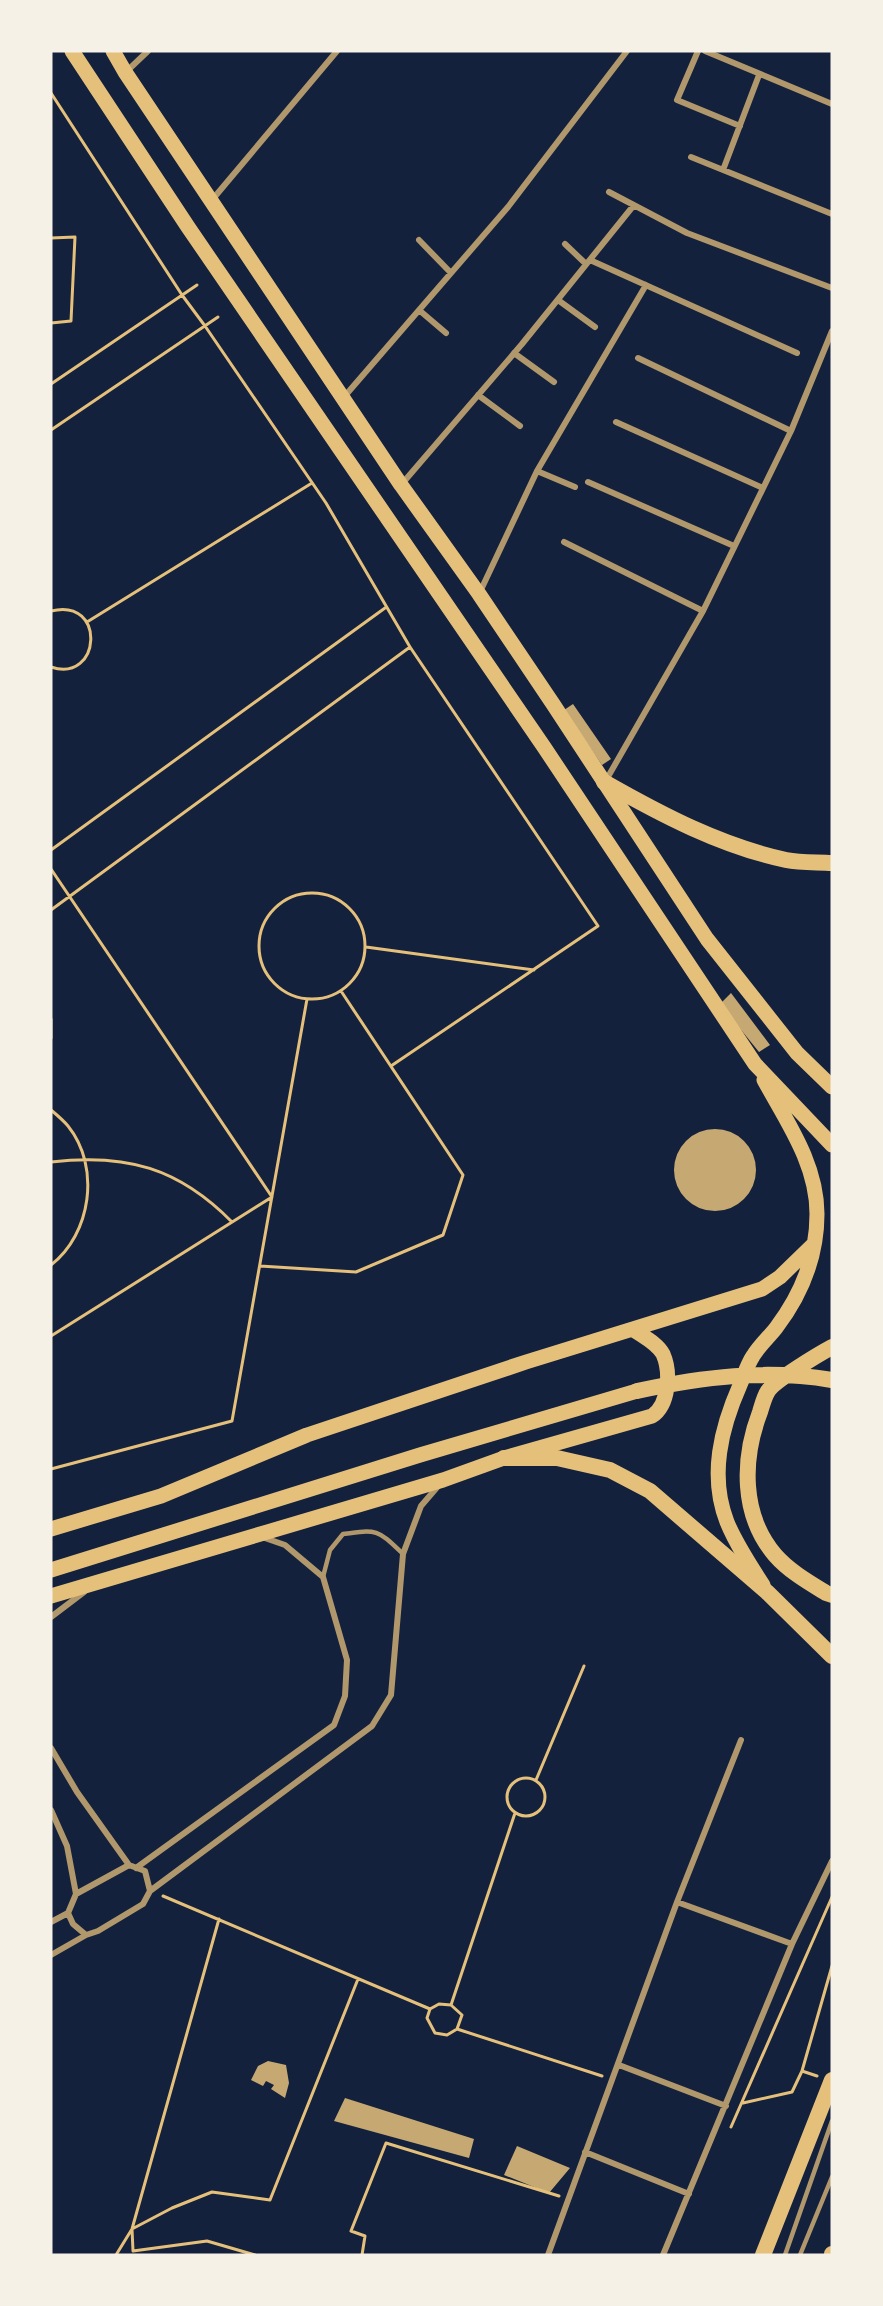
<svg xmlns="http://www.w3.org/2000/svg" width="883" height="2306" font-family="'Varela Round',sans-serif">
<rect width="100%" height="100%" fill="#14213d"/>
<path fill="#c6a872" d="M573,704l38,55 -9,6 -38,-55z
M731,993l39,52 -11,7 -39,-48z
M674 1170a41 41 0 1 1 82 0a41 41 0 1 1-82 0Z
M268,2061l18,4 3,18 -4,15 -14,-9 3,-4 -8,-4 -3,5 -12,-6 7,-14z
M345,2098l129,41 -5,19 -135,-37z
M517,2146l53,22 -21,25 -45,-18z"/>
<g fill="none" stroke-linecap="round" stroke-linejoin="round">
<path stroke="#e5c07b" stroke-width="3" d="M51,93l131,202 23,31 121,177 84,144 188,279 -207,140
M51,238l24,-1 -4,84 -20,2
M51,384l146,-99
M51,430l167,-113
M51,611c56,-14 50,73 0,56
M87,622l225,-139
M51,850l334,-242
M51,869l221,328 -221,139
M259 946a53 53 0 1 1 106 0a53 53 0 1 1-106 0Z
M51,910l359,-263
M366,947l168,23
M51,1019v19
M51,1110c6,5 12,10 17,16 33,41 23,108 -17,139
M51,1162c75,-9 128,6 181,60
M260,1266l96,6 87,-37 20,-60 -122,-184
M51,1469l181,-48 75,-422
M507 1797a19 19 0 1 1 38 0a19 19 0 1 1-38 0Z
M536,1780l48,-114
M163,1896l267,113
M439,2004l12,1 11,10 -5,14 -10,6 -12,-2 -8,-15 3,-9z
M451,2005l64,-192
M457,2029l145,47
M802,2071l30,-105
M743,2103l49,-11 10,-21 15,5
M731,2127l101,-230
M116,2255l16,-26 87,-310
M255,2255l-48,-14 -74,10 -1,-22 40,-21 40,-16 58,8 88,-221
M362,2255l3,-19 -14,-5 35,-88 173,53"/>
<path stroke="#b1986c" stroke-width="4.5" d="M323,1577l7,-27 13,-16c35,-5 35,-4 60,20
M785,2255l47,-134
M800,2255l32,-78"/>
<path stroke="#b1986c" stroke-width="6" d="M698,51l-21,49 63,26
M705,51l127,53
M127,71l21,-20
M691,157l141,57
M723,170l36,-95
M609,192l78,41 145,55
M212,200l125,-149
M419,240l32,33
M565,244l21,20
M590,260l207,93
M558,300l37,27
M419,310l27,23
M514,353l40,29
M638,358l153,73
M478,395l42,31
M344,397l164,-190 119,-156
M616,422l147,66
M537,471l38,16
M588,482l146,64
M401,485l121,-141 112,-139
M564,542l139,69
M479,594l58,-123 109,-186
M605,782l98,-171 88,-180 41,-100
M51,1617l33,-25
M51,1748l26,44 52,73
M51,1810l16,36 9,48
M129,1865l16,6 5,20 -7,13 -45,27 -12,4 -13,-11 -5,-11 8,-19z
M136,1868l198,-143 11,-29 2,-36 -24,-83 -38,-32 -23,-8
M150,1891l222,-165 19,-31 12,-141 18,-48 18,-21
M677,1902l115,42
M51,1922l17,-9
M51,1955l35,-20
M619,2065l107,41
M585,2152l104,42
M548,2255l129,-353 64,-162
M663,2255l129,-311 40,-83"/>
<path stroke="#e5c07b" stroke-width="15" d="M72,51l116,176 356,520 211,317 77,81
M113,51l12,21 276,413 78,109 74,110 154,235 90,114 35,34
M51,1529l110,-33 146,-61 219,-73 236,-73 18,-12 34,-33
M51,1570l369,-115 217,-64
M763,1585c-13,-20 -27,-41 -36,-63 -18,-46 -6,-94 13,-137 4,-9 7,-20 13,-29 6,-10 16,-19 23,-28 25,-33 41,-72 41,-114 0,-50 -30,-92 -53,-134
M51,1596l392,-116 61,-22 148,-42c17,-11 19,-44 11,-62 -6,-11 -19,-17 -29,-24"/>
<path stroke="#e5c07b" stroke-width="16" d="M604,782c58,33 117,64 182,78 15,3 31,2 46,3
M832,1347c-13,7 -58,34 -64,44 -4,6 -6,15 -8,21 -18,47 -19,103 15,143 14,16 33,27 51,38l6,2
M637,1391c65,-14 129,-22 195,-11
M504,1458h53l53,12 40,21 117,101 65,64
M763,2255l69,-175
M832,2255v-1"/>
</g>
<rect width="883" height="2306" fill="none" stroke="#f6f1e7" stroke-width="105"/>
</svg>
